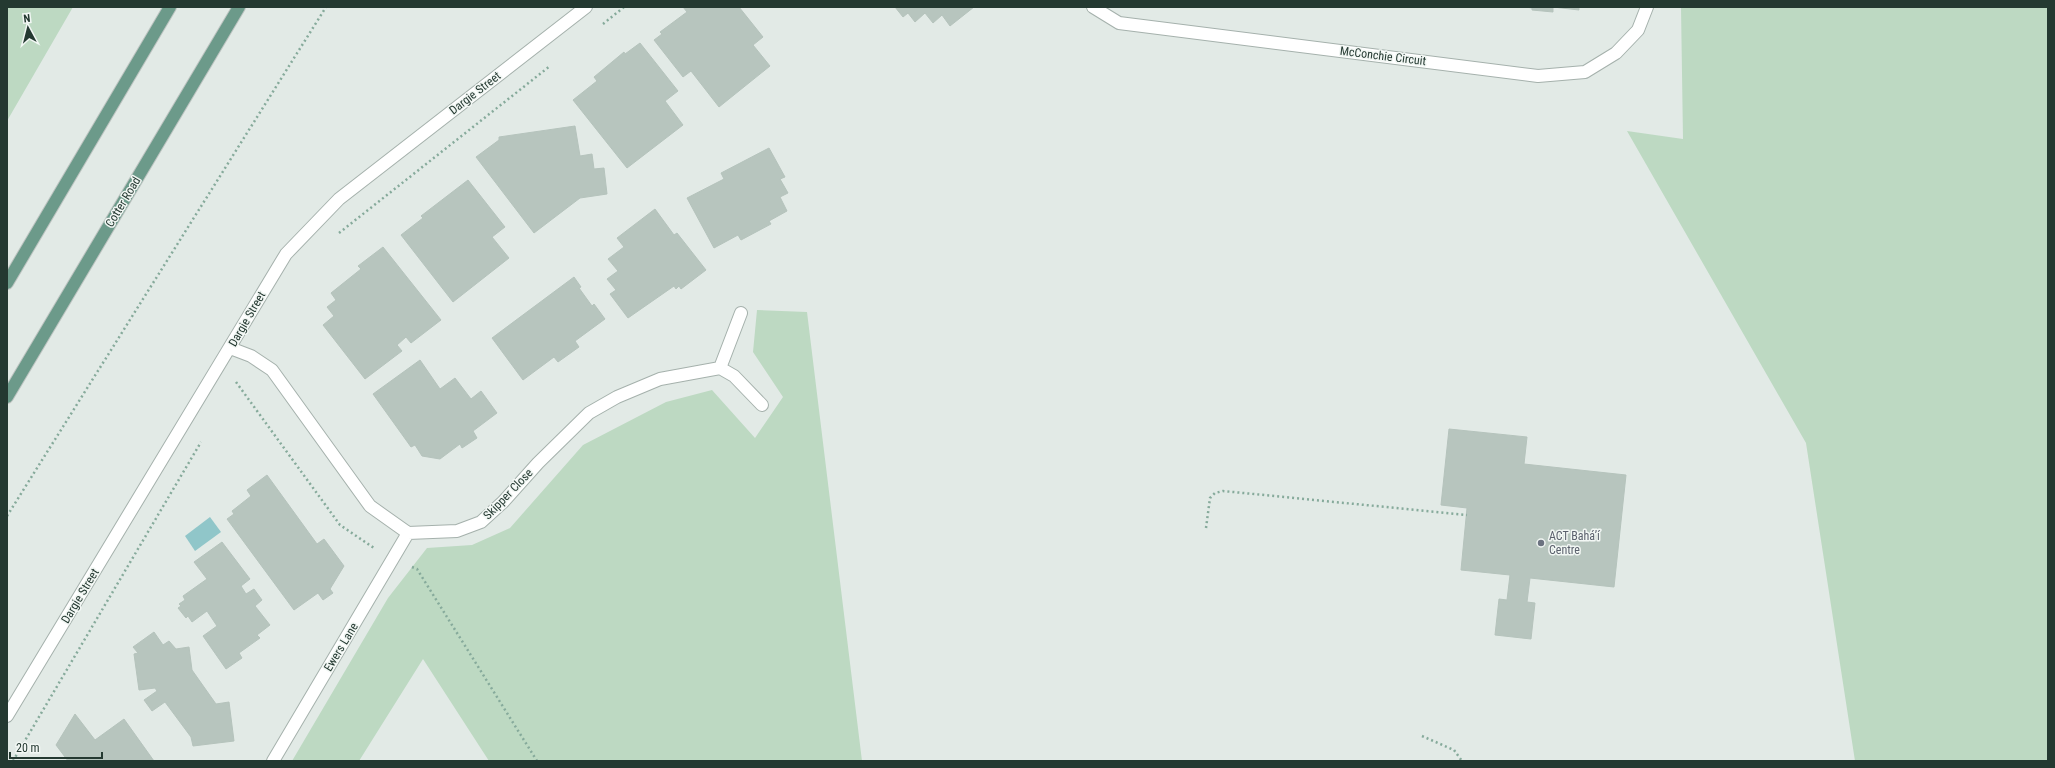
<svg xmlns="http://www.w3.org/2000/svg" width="2055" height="768" font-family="'Roboto Condensed',sans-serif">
<rect width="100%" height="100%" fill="#e2eae6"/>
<path fill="#bdd9c2" d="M7,7h66l-66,114z
M1681,7h367v754h-193l-49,-318 -179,-312 56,8z
M757,310l50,2 55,449h-373l-66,-102 -64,102h-67l96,-163 39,-50 45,-3 38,-17 73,-83 83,-43 46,-12 43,48 28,-41 -30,-45z"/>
<path fill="#90c6c9" d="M210,517l11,15 -26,19 -10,-15z"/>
<path fill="#b7c5be" stroke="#b5c3bc" d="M683,7h56l24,30 -10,8 17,21 -51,41 -28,-36 -8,6 -29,-37 8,-6 -2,-2 27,-20z
M895,7h79l-24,19 -8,-11 -9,8 -8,-10 -10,9 -7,-9 -5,4z
M1526,7h53v3l-26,-3v5l-21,-2v-2z
M640,43l38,48 -13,10 18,24 -56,43 -54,-68 24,-19 -3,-4 30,-25 1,2z
M575,126l5,30 12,-2 2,15 10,-1 3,26 -27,4 -46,35 -58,-76 23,-17v-3z
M769,148l16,29 -5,2 8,14 -8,4 7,14 -18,10 2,3 -30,16 -3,-5 -24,13 -27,-50 37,-19 -3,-6z
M468,180l37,47 -13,10 17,21 -56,44 -52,-67 22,-17 -2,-2z
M655,209l19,26 3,-2 29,37 -25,19 -2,-3 -3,3 -2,-3 -46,32 -18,-24 6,-4 -9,-11 11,-8 -10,-12 16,-12 -7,-9z
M383,247l58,73 -30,23 -5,-6 -9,8 5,6 -37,28 -42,-54 11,-9 -7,-9 9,-7 -5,-7 30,-24 -3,-3z
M574,277l7,10 -2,1 13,18 2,-2 11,15 -30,22 4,6 -21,15 -4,-5 -31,23 -31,-42z
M420,360l20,29 15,-11 16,21 10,-8 16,22 -24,18 4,7 -15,10 -2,-4 -20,15 -18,-3 -7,-11 -4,2 -38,-53z
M1449,429l78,8 -3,27 102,11 -12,112 -84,-9 -3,24 8,1 -4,36 -36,-4 4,-36 8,1 3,-25 -49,-5 6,-62 -26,-3z
M267,475l50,69 7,-5 20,27 -14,23 3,4 -10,7 -5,-7 -24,17 -67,-91 7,-5 -2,-3 19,-15 -4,-6z
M222,542l28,37 -9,7 5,8 8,-5 8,11 -7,6 15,19 -13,10 3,3 -21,15 3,5 -16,11 -23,-33 14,-10 -10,-15 -15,11 -4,-6 -2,2 -8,-10 3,-2 -2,-2 6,-4 -2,-4 24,-17 -13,-17z
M154,632l9,13 6,-4 7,8 13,-2 3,23 24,34 13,-2 5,39 -41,5 -2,-9 -26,-35 -13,9 -8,-11 13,-9 -2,-3 -16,2 -5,-36 4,-1 -5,-6z
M75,714l20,26 29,-21 30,42h-86l-12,-16z"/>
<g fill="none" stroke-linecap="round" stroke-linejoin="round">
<g stroke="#a5b1ac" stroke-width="14">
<path id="minor" d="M1093,7l26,16 419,53 47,-4 31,-19 22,-23 9,-23
M230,348l21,8 21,14 98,136 38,27 49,-2 24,-9 22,-20 35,-39 51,-50 28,-16 43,-18 60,-11 14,8 28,29
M720,368l21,-55
M7,716l279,-462 53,-55 247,-192
M273,761l135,-228"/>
</g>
<g stroke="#bdc4c1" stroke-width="14">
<path id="primary" d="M7,283l163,-276
M7,397l232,-390"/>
</g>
<path stroke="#86aa9b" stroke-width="2.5" stroke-dasharray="2 3" stroke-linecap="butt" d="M603,24l21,-17
M339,233l211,-167
M236,382l104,143 34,23
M7,516l319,-509
M1206,528l4,-30 5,-5 8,-2 244,24
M412,567l5,2 120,192
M1422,736l32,14 8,11
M13,761l188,-319"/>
<use href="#minor" stroke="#fff" stroke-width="12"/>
<use href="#primary" stroke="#6c9a8a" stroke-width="12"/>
</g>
<circle fill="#6b7280" stroke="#f2f7f4" stroke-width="1.5" cx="1541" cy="543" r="4"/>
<g text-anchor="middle" stroke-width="3" stroke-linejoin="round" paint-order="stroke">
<g font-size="12" fill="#243931" stroke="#f2f7f4">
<text transform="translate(1383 56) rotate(7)" y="4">McConchie Circuit</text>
<text transform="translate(475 93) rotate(-38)" y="4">Dargie Street</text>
<text transform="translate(123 202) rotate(-59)" y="4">Cotter Road</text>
<text transform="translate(247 319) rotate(-60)" y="4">Dargie Street</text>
<text transform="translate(508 494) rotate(-46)" y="4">Skipper Close</text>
<text transform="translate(80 596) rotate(-59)" y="4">Dargie Street</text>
<text transform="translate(341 647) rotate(-59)" y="4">Ewers Lane</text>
</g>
<g font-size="12" fill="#5b616d" stroke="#f2f7f4" text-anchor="start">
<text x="1549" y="540">ACT Bahá’í<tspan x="1549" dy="14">Centre</tspan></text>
</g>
</g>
<rect width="2055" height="768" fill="none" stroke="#243931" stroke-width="16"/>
<g transform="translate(28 28) rotate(353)" stroke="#f2f7f4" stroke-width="3" paint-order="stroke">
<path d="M0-3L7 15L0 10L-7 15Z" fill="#243931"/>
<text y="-6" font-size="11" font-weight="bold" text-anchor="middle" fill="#243931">N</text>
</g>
<path d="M10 752v6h92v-6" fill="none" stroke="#243931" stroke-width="2"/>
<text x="16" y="752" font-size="12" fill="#243931" stroke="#f2f7f4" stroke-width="3" paint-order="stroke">20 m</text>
</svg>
